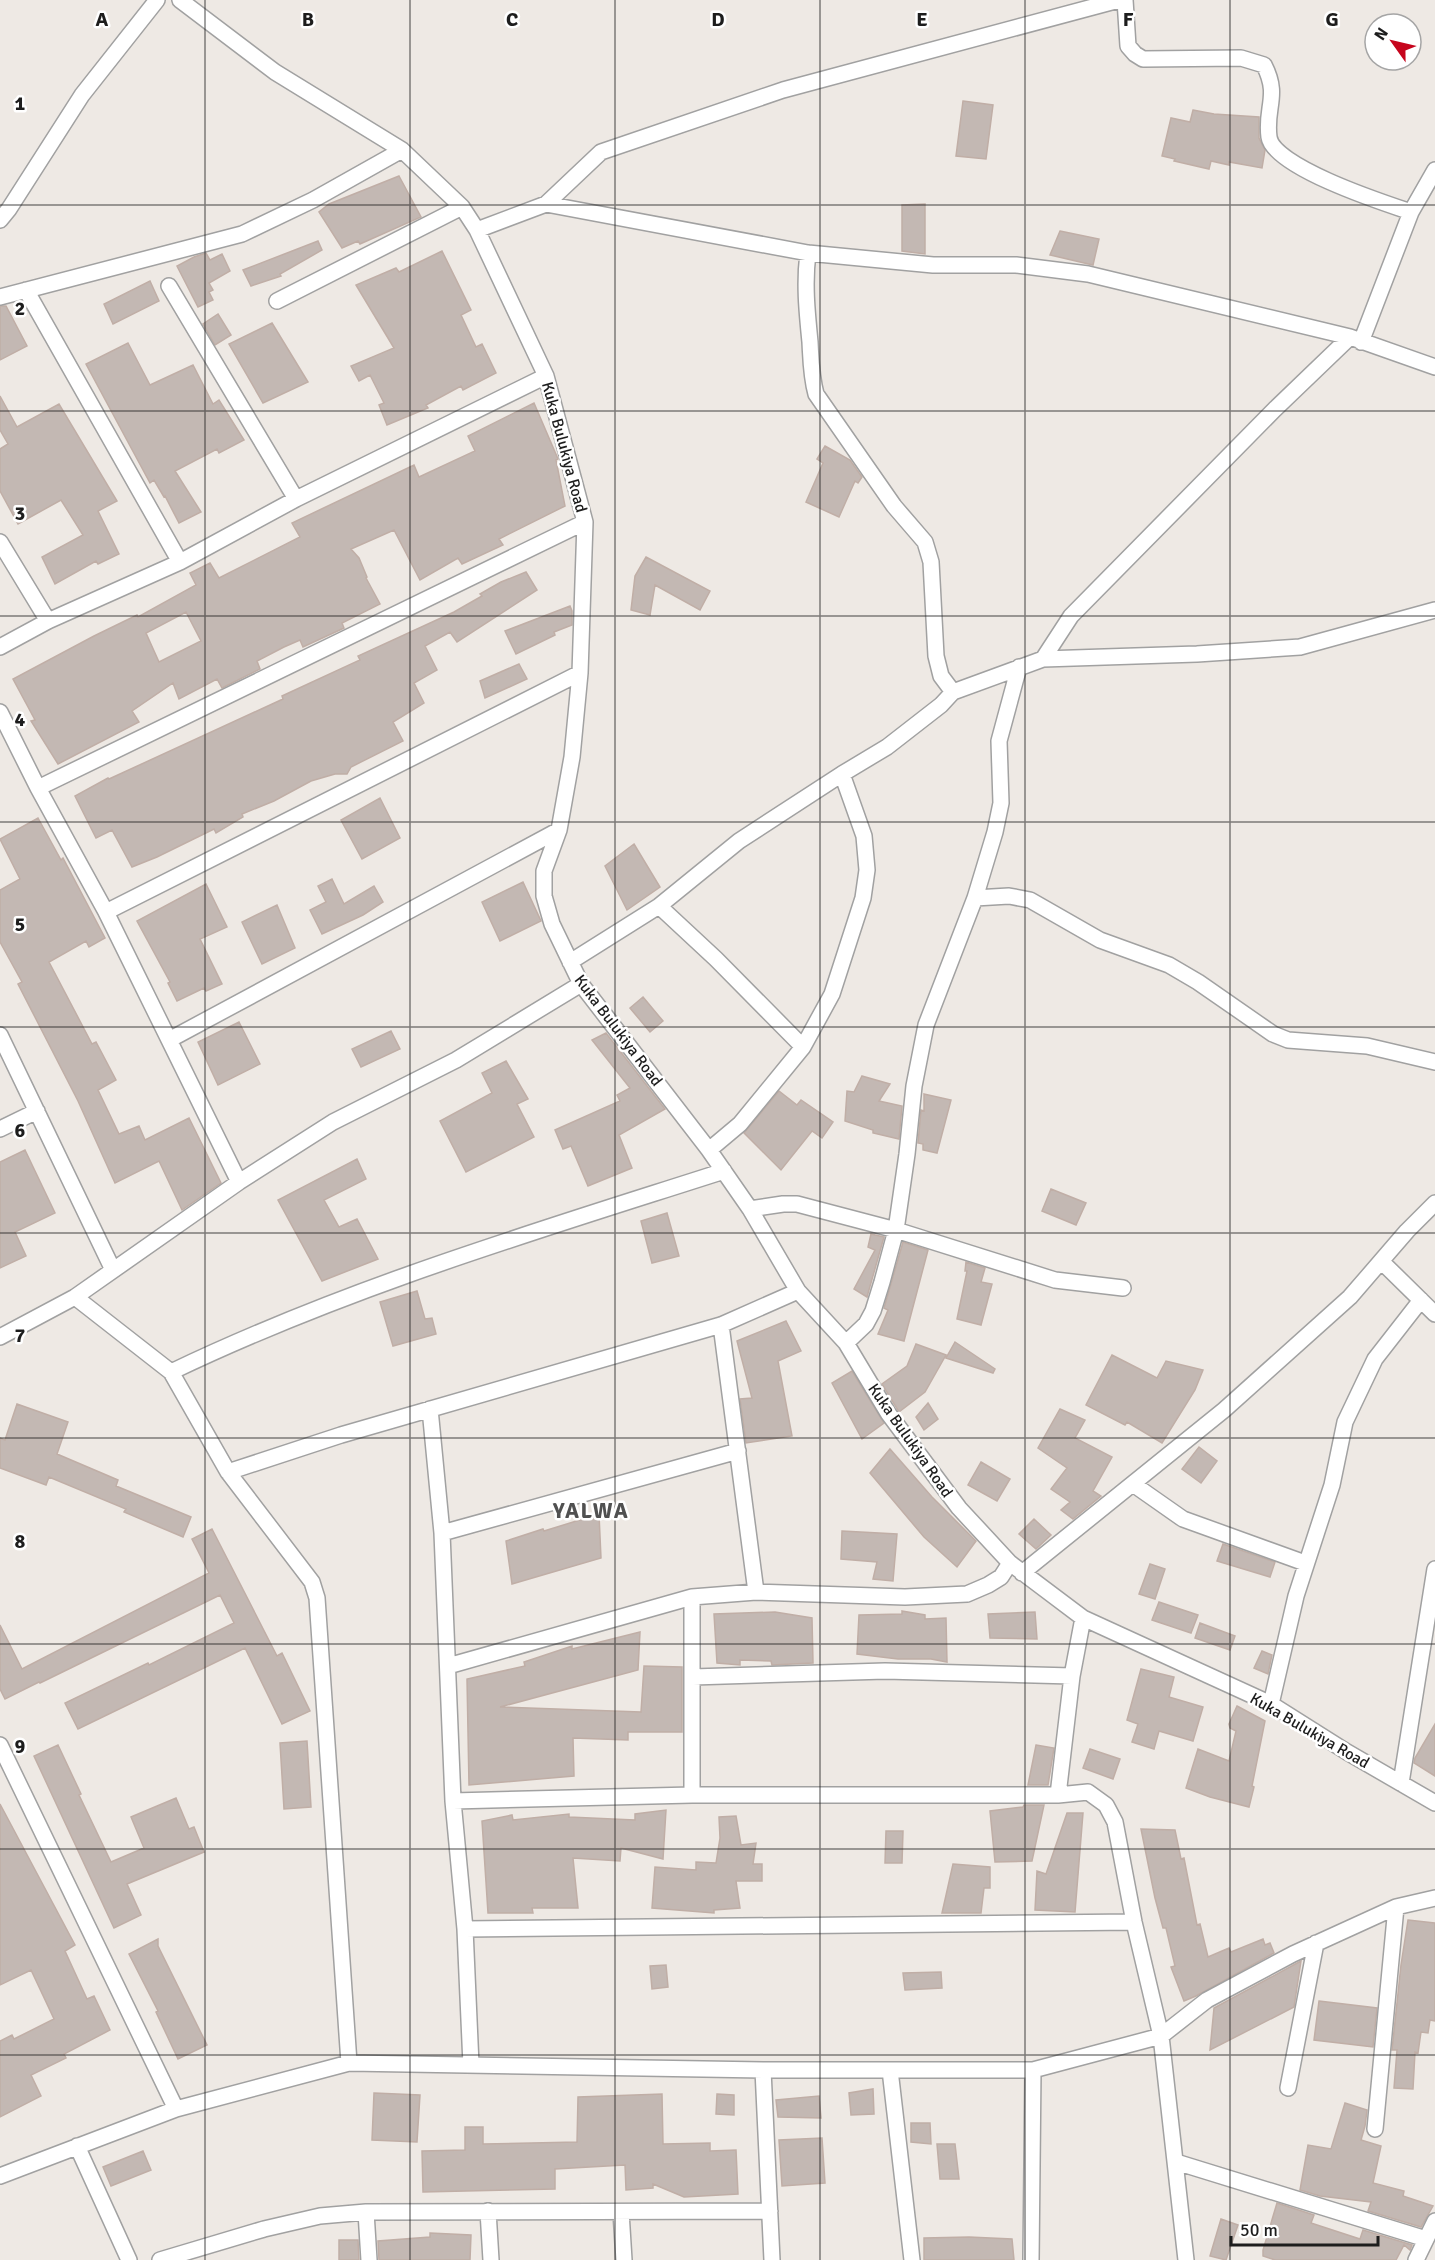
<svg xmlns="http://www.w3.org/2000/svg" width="1435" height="2260" font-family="Signika,sans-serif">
<rect width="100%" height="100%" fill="#eee9e4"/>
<path fill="#c3b8b3" stroke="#c0aea6" stroke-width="1.5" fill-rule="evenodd" d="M963,101l30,4 -7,54 -30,-3z
M1193,110l21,4 45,3v21l6,12 -3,18 -33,-6v3l-18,-4 -2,8 -35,-8 1,-2 -13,-3 9,-38 19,4z
M399,176l22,41 -61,27 -2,-3 -16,7 -23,-36 10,-8z
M925,204v50l-23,-3v-46z
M1060,231l39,8 -6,26 -43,-10z
M318,241l4,9 -42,24 1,2 -30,10 -8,-16z
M442,251l29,59 -10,5 15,32 6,-3 14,29 -33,17 -2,-4 -35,19 2,3 -41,17 -8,-20 5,-2 -14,-28 -11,6 -8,-15 43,-18 -38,-63 40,-17 3,4z
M206,253l4,7 12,-6 8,17 -21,12 4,7 -4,2 4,8 -15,7 -21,-41 17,-9z
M150,281l9,20 -46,23 -9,-20z
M0,306h6l21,40 -27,14z
M218,314l13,21 -16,10 -12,-21z
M272,323l36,59 -45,21 -34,-59z
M128,343l22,42 43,-20 20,39 6,-4 25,40 -25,13 -2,-4 -42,22 26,41 -22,11 -14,-27 -1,1 -10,-17 -4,3 -64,-119z
M0,396l17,31 42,-23 58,97 -19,10 21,43 -21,10 -2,-3 -41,23 -13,-27 41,-22 -22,-35 -43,24 -18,-33v-42l8,-5 -8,-14z
M534,403l24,56 -2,1 9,46 -66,33 4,6 -41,19 -4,-6 -38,22 -26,-50 -43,19 8,9 8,19 -1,1 14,26 -38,19 2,5 -41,19 -3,-7 -16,7 -27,14 3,8 -38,19 -5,-9 -38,20 -6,-16 -41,28 7,11 -81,42 -27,-43 4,-1 -22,-41 81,-43 43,-21 1,2 58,-32 -6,-12 20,-10 9,15 81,-41 -8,-14 122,-58 5,12 56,-26 -7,-15zM186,612l15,29 -42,21 -13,-29z
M825,446l25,14 12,17 -4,6 -3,-2 -16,36 -33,-15 17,-39 -6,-4z
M646,557l64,34 -10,19 -45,-25 -5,30 -19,-5 4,-34z
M526,572l11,18 -80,52 -7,-10 -25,14 12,24 -23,13 10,20 -31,19 10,19 -52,26 -4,7h-12l-24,7 -37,20 -32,13 1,3 -27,16 -2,-4 -57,28 -25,10 -20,-37 -16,8 -21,-42 33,-18 1,1 174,-80 -1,-3 78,-36 -2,-4 96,-44 28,-16 -2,-2 21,-12z
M570,606l2,5v14l-18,7 1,3 -39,19 -11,-23z
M519,664l8,15 -42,19 -5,-17z
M380,798l20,40 -38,21 -21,-39z
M38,818l23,42 2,-2 42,80 -16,9 -3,-6 -37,21 43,82 4,-2 20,38 -18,10 21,44 20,-8 6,14 44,-22 32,65 -39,27 -23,-49 -44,22 -37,-82 -60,-117 4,-2 -22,-40v-52l20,-11 -20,-40z
M634,844l26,43 -33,23 -22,-44z
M332,879l12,25 30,-18 9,16 -20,13 -41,19 -12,-24 16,-8 -8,-16z
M523,882l18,39 -41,20 -18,-39z
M206,884l21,43 -27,12 22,45 -16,7 -2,-3 -27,13 -9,-18 2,-1 -33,-61z
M277,905l18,43 -33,16 -20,-42z
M643,997l20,24 -13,11 -20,-24z
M239,1022l21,42 -42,21 -20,-43z
M391,1031l9,18 -39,18 -9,-18z
M606,1033l59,76 -46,26 13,33 -44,18 -17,-40 -8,3 -8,-19 65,-29 -3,-6 13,-7 -38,-48z
M506,1061l22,38 -11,5 17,33 -68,35 -26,-51 52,-28 -10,-20z
M862,1076l28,8 -11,17 23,5 -3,33 -26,-6v-3l-28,-9 2,-30 7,1z
M779,1091l18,14 4,-5 32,22 -11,16 -10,-7 -31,39 -37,-37z
M924,1094l27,6 -14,53 -14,-3v-6l-5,-1 3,-33 3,1z
M25,1150l30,63 -40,19 11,24 -26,12v-106z
M357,1159l9,20 -42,21 15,27 18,-8 21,40 -56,22 -44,-81z
M1051,1189l35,14 -10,22 -34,-14z
M667,1213l12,43 -27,7 -11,-42z
M871,1234l13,3 -17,60 -13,-8 21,-39 -7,-3z
M903,1242l25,8 -24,91 -26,-7 10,-24 -4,-2z
M966,1262l19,6 -4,14 11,2 -11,41 -24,-6 10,-48h-2z
M417,1291l8,28 7,-1 4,16 -43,12 -13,-44z
M786,1321l15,30 -23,10 14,75 -46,7 -6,-44 12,-1 -15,-57z
M955,1342l40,27 -2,4 -47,-15z
M916,1344l30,11 -21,37 -26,20 -17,-28 25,-18z
M1112,1355l45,23 9,-17 37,9 -8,20 -33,53 -35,-21 -2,3 -39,-20z
M852,1371l32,52 -22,16 -30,-56z
M928,1403l10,16 -14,11 -8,-13z
M17,1404l51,18 -11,32 61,26 -2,6 75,31 -8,20 -59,-25 2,-3 -77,-32 -3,8 -46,-17v-30l5,2z
M1060,1409l25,11 -10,18 37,19 -19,34 8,5 -28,23 -12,-9 9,-8 -19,-13 16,-21 -29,-20z
M1199,1447l18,14 -16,22 -19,-14z
M890,1449l42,48 44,44 -19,26 -33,-30 -54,-64z
M981,1462l29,17 -13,22 -29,-16z
M599,1514l2,44 -89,26 -6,-43 37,-12 1,2z
M1034,1519l17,16 -15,14 -17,-15z
M212,1529l65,127 5,-3 28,58 -28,13 -37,-76 -167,81 -13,-26 83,-40 1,2 85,-42 -14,-28 -180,88 -1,-1 -34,17 -5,-10v-64l22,44 187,-96 -17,-34z
M842,1531l55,3 -4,47 -20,-2 4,-17 -36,-3z
M1223,1544l52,18 -5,15 -53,-16z
M1150,1564l15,5 -10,30 -16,-5z
M1159,1602l39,13 -7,18 -39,-13z
M902,1611l23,4v4l21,-1 1,44 -16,-3h-33l-41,-5 2,-39 43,-1z
M775,1612l37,6 1,45 -41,2 -1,-4 -31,-1v5l-23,-2 -3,-49z
M1035,1612l2,27 -47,-1 -2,-24z
M1200,1623l35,13 -5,14 -35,-12z
M640,1632l-2,38 -138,37 141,5 3,-46 38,1v65h-54v8l-55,-2 1,38 -105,9 -2,-106 58,-13 -1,-4 48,-16v3z
M1262,1651l10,4 -4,19 -14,-6z
M1141,1669l33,8 -5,20 34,10 -10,34 -34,-10 -5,18 -22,-7 6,-18 -11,-4z
M1237,1706l28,15 -13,65 2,1 -5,20 -39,-10 -24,-9 12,-39 31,12 7,-30 -6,-3 -1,-4z
M1435,1724v52l-21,-13 1,-5z
M307,1741l4,66 -27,2 -4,-66z
M58,1745l23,49 -2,1 32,67 33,-14 -13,-31 45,-19 13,31 5,-2 10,25 -77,32 14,31 -27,13 -80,-172z
M1036,1745l18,3 -6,37h-20z
M1090,1749l30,10 -7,20 -30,-11z
M0,1804l75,141 -10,6 22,48 7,-3 16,34 -46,24 2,4 -35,17 10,21 -41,21v-76l12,-6 2,4 40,-20 -23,-49 -31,15z
M1024,1805h20l-12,56 -37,1 -5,-51 33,-4z
M666,1810l-3,49 -42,-11 -1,13 -47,-3 5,50h-46l1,5h-45l-6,-92 30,-6 1,5 56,-6v3l66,3v-6z
M1067,1813h16l-8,99 -40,-2 2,-39 9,3z
M736,1816l5,29 15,-2 -3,21h9v17h-26l4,27 -26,2v3l-62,-5 3,-41 41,3v-8l20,1 4,-25 -1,-21z
M1141,1829l34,1 6,29 3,-1 13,67 3,-1 8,33 21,-9 2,4 32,-13 2,6 5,-2 4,10 -78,43 -12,5 -13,-34 4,-1 -9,-38h-3l-8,-30z
M886,1831h17l-1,32h-17z
M953,1864l37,3v21h-6l-3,25h-39z
M1408,1920l27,3v98l-5,-1 -2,13 -7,-1 -3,21 -3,-1 -2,37 -19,-1 3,-38h-5l9,-85z
M158,1939v7l49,99 -29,14 -22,-47 2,-1 -29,-57z
M1301,1961l-7,46 -84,43 4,-42z
M666,1965l2,22 -16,2 -2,-23z
M941,1972l1,16 -37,2 -2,-17z
M1319,2001l58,7 -4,39 -59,-7z
M873,2089l1,25 -23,1 -2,-22z
M374,2093l46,2 -3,47 -45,-2z
M662,2094l1,50 47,-1v8l26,-1 2,44 -54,3 -31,-13v4l-27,2 -1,-25 -70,4v20l-132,3 -1,-41 43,-1v-23h18v17l94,-2 1,-45z
M717,2094l17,1v20l-18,-1z
M819,2096l2,22 -43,-1 -2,-17z
M1345,2103l22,7 -2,16 -4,14 20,6 -8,37 31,8 -1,5 30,10 -12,21 -53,-16 3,-9 -51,-6 -20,-6 8,-45 23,4z
M911,2123h19l1,21 -20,-2z
M822,2138l3,45 -43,3 -3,-46z
M937,2144h18l4,35h-19z
M143,2151l8,19 -40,16 -8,-19z
M1277,2203l37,12 -3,8 49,16 3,-9 49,15 -2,5 -6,-5 -8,15h-121l-12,-4v-6z
M1221,2219l17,6 -12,35 -16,-4z
M430,2233l41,2 -1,25h-91l-1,-19 52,-4z
M969,2237l43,2 2,21h-90v-22z
M339,2240h19l1,20h-20z"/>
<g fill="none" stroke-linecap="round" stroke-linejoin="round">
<g stroke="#a1a1a1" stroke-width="18">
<path id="minor" d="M180,0l95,72 127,78 60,57 15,23 69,146 39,146 -5,151 -8,84 -13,73 -15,41v25l8,28 29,60 128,166 41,59 48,82 48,52 42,70 71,95 51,55 73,55 188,86 76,48 88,51
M1125,0l3,46 7,8 8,5 98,-1 23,7c16,31 1,42 5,72 4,30 115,66 142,75
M546,204l55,-52 182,-62 336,-90
M0,220l9,-11 73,-114 75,-95
M477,230l69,-26 262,49 125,12h83l72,9 262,63 85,30
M808,253c-4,30 -1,59 2,89 1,18 1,34 6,52l78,112 31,36 6,20 5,94 5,20 12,16
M169,286l127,213
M26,290l154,272
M0,297l242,-63 71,-34 89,-50
M277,301l185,-94
M1361,342l50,-130 24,-42
M0,542l48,79
M0,647l48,-26 132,-59 116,-63 250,-123
M1043,659l28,-43 204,-207 75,-72
M0,712l38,76 68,124 133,270
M38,788l547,-266
M975,898l34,-2 21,4 70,40 69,25 29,17 75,52 15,6 79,6 68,16
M659,906l57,53 87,88
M106,912l474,-239
M570,962l89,-56 80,-65 103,-67 45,-27 54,-42 12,-13 90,-33 154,-5 103,-7 135,-37
M0,1035l113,235
M169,1040l390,-210
M0,1129l37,-18
M709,1150l31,-26 63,-77 29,-53 31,-96 4,-28 -3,-34 -22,-62
M750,1209l33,-5h14l99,26 159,50 68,8
M1381,1261l54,53
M75,1297l96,75 57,100 84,110 5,16 32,465
M721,1325l35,267
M0,1337l75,-40 164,-115 94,-60 123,-62 125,-76
M846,1343l20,-19 7,-13 9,-29 14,-52 11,-76 7,-68 12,-61 49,-127 20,-66 6,-29 -2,-62 20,-74
M171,1372c177,-85 366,-141 553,-201
M430,1409l12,124 11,268 12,128 6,136
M228,1472l113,-37 380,-110 77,-34
M1133,1484l50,35 122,44
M442,1533l296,-82
M1022,1573l202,-163 126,-113 57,-66 28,-28
M448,1666l244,-69 64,-5 149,5 62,-3 21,-9 13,-8 9,-14
M693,1677l192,-6 187,5
M1271,1704l25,-108 36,-111 13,-63 30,-63 46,-59
M0,1745l176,364
M1401,1783l34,-214
M692,1795v-198
M1058,1795l14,-119 11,-58
M453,1801l239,-6h366l30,-3 18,13 9,17 19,100 27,114 25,224
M465,1929l669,-7
M763,2070l9,190
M890,2070l22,190
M1288,2088l28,-145
M1375,2129l21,-222
M77,2146l52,114
M1176,2162l250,77
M0,2176l176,-67 173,-46 414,7h270l128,-34 46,-36 86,-46 103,-47 39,-9
M488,2211l3,49
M366,2212l3,48
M621,2212l3,48
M160,2260l104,-31 56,-13 46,-4 404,-1
M1031,2260l2,-190
M1416,2260l19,-39"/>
</g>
<use href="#minor" stroke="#fff" stroke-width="15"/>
</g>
<path fill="none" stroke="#1d1d1d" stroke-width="1.5" stroke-opacity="0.55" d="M205,0v2260M410,0v2260M615,0v2260M820,0v2260M1025,0v2260M1230,0v2260M0,205h1435M0,411h1435M0,616h1435M0,822h1435M0,1027h1435M0,1233h1435M0,1438h1435M0,1644h1435M0,1849h1435M0,2055h1435"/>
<g text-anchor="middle" stroke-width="5" stroke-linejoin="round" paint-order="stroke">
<g font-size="16" fill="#1d1d1d" stroke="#fff">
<text transform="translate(565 447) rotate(75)" y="6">Kuka Bulukiya Road</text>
<text transform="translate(619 1030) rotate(53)" y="6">Kuka Bulukiya Road</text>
<text transform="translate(911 1440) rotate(55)" y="6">Kuka Bulukiya Road</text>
<text transform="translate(1310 1730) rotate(30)" y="6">Kuka Bulukiya Road</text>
</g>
<g font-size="22" font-weight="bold" letter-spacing="1.5" fill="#505050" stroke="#fff">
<text x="591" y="1518">YALWA</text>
</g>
</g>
<g font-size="20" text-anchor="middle" font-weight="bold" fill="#1d1d1d" stroke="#fff" stroke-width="5" stroke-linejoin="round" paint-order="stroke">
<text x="102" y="26">A</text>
<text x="308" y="26">B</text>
<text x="512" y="26">C</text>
<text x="718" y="26">D</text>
<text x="922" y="26">E</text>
<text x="1128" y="26">F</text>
<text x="1332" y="26">G</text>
<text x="20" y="110">1</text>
<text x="20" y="315">2</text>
<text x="20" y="520">3</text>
<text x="20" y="726">4</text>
<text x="20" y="931">5</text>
<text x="20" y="1137">6</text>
<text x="20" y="1342">7</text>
<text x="20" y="1548">8</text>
<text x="20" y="1753">9</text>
</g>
<g transform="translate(1393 42) rotate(304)"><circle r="28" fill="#ffffff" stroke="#a5a5a5" stroke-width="1.5"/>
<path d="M0-4.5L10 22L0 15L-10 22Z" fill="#c6051d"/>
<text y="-9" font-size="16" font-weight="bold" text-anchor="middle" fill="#1d1d1d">N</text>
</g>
<path d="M1231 2236v9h147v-9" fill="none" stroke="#1d1d1d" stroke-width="3"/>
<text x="1240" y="2236" font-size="18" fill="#1d1d1d" stroke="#ffffff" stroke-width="4.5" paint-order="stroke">50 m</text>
</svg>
